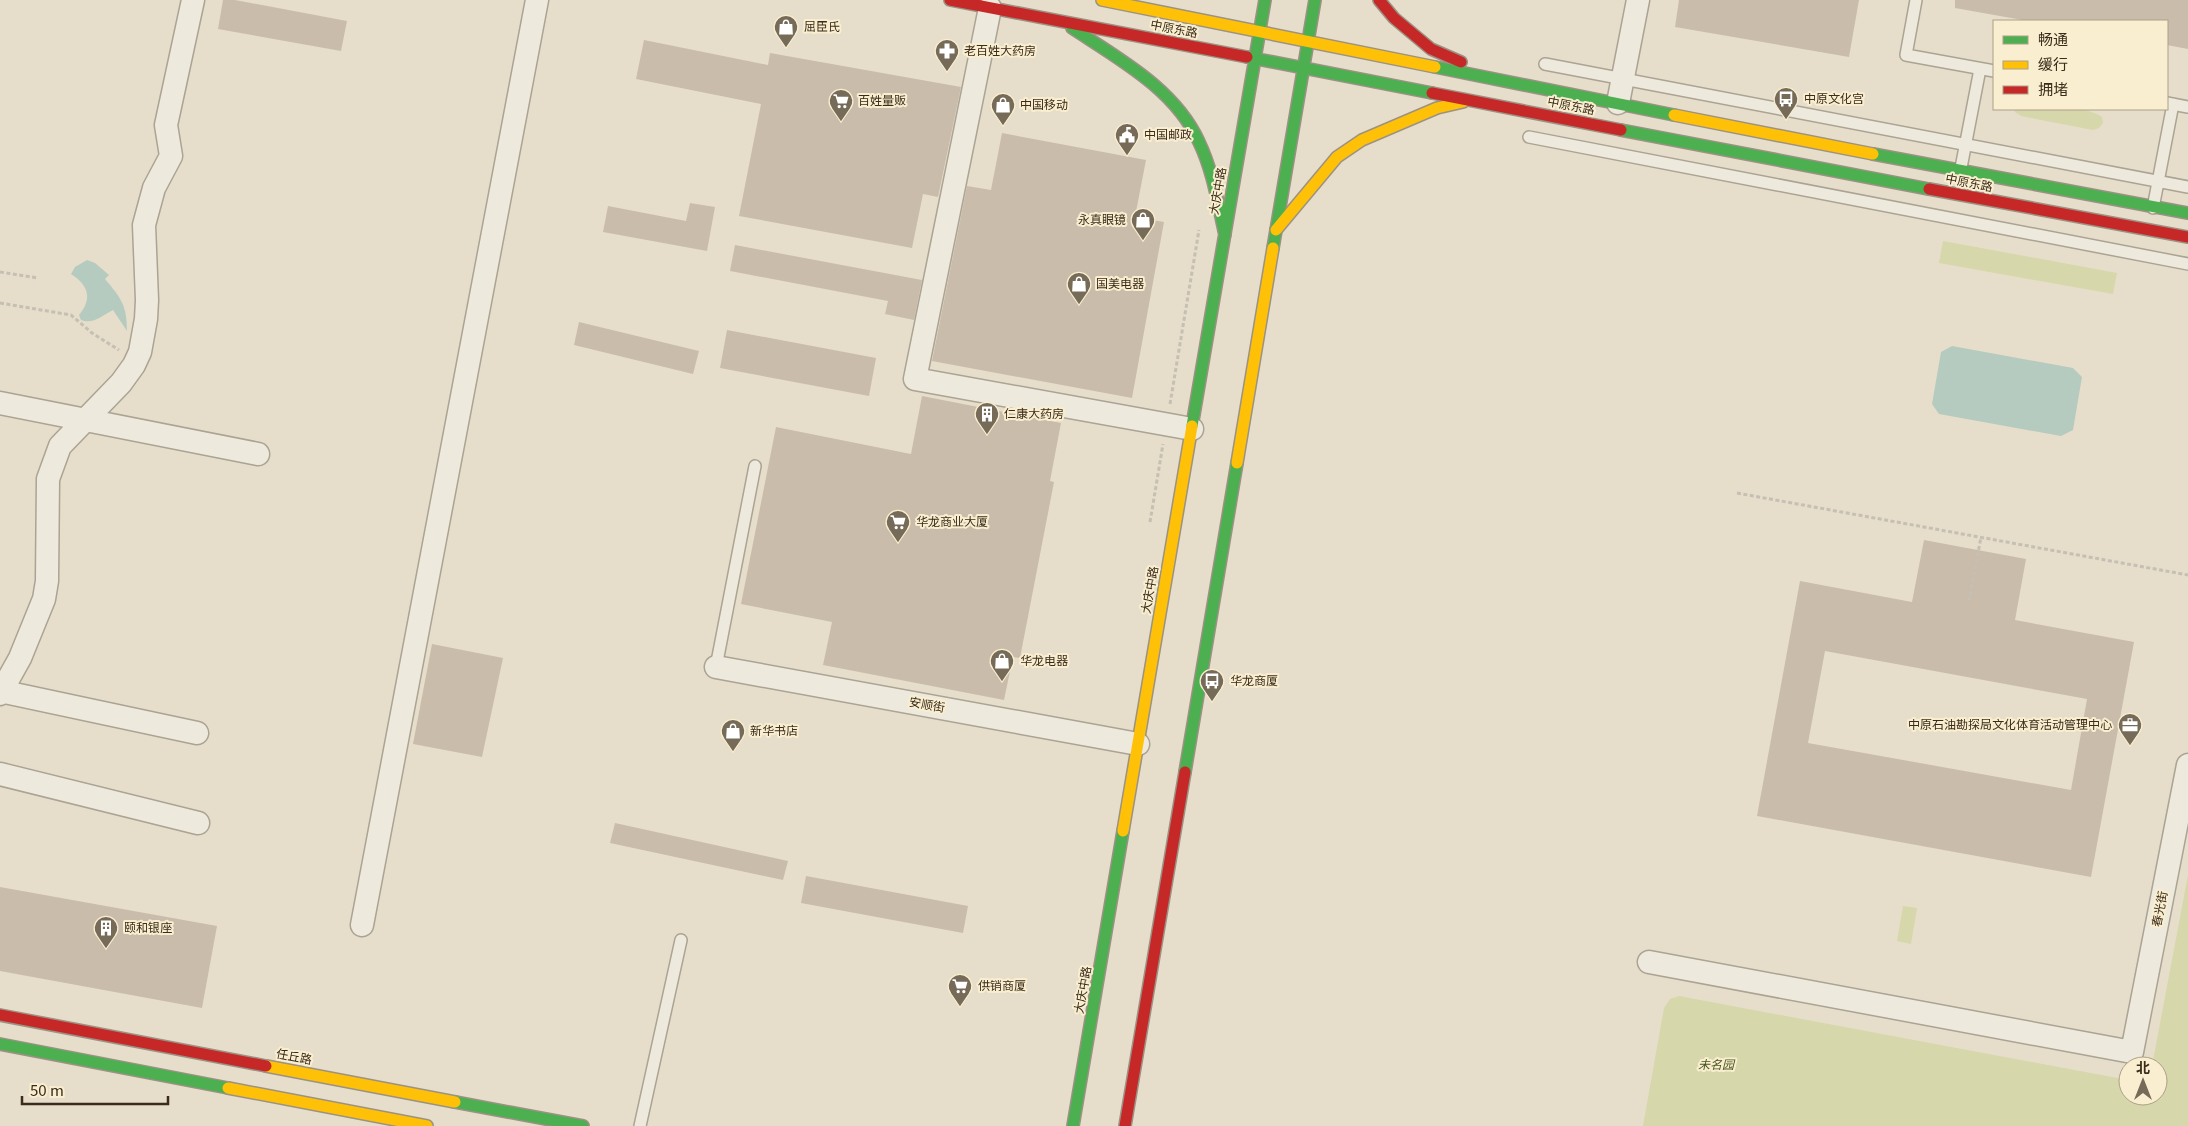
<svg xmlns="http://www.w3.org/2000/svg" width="2188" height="1126" font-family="Georgia,'Noto Sans SC',serif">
<rect width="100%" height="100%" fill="#e6deca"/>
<path fill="#d6d7ab" d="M2014,109c23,0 69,-6 88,8l1,6 -4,5 -6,2 -72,-14 -6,-4z
M1943,241l174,32 -4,21 -174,-31z
M2188,875v251h-545l21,-118 6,-9 9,-3 449,84v16h30v-30h-6z
M1903,906l14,2 -6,36 -14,-3z"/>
<path fill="#b6cbbf" d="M87,260l8,3 14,12 -4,4c16,19 22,26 22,52l-14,-21c-10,5 -20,15 -32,10l-2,-5c14,-17 9,-30 -8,-41l4,-7z
M1952,346l121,22 9,9 -9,53 -12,6 -122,-22 -7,-10 9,-52z"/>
<path fill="#cabcaa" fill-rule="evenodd" d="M223,0h12l112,21 -6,30 -123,-22z
M1679,0h180l-10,57 -174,-30z
M1955,0h233v49l-21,-4v-24h-139l-73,-13z
M644,40l124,25 2,-12 191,34 -23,110 -15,-3 -11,54 -173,-32 22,-112 -125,-25z
M1002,133l144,27 -11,57 29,5 -32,176 -200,-37 35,-175 24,4z
M690,203l25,4 -8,44 -104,-19 5,-26 78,15z
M735,245l187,35 -8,40 -29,-6 3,-13 -158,-30z
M579,322l120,29 -6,23 -119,-29z
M727,330l149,28 -7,38 -149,-28z
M922,396l139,27 -11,58 4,1 -34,176 -7,-1 -9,43 -181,-35 9,-43 -91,-18 35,-177 135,27z
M1924,540l102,19 -11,61 119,22 -43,235 -334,-61 43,-235 112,21zM1825,651l262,48 -16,91 -263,-47z
M432,644l71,14 -21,99 -69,-13z
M615,823l173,38 -5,19 -173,-37z
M806,876l162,30 -5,27 -162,-30z
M0,887l217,39 -15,82 -202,-37z"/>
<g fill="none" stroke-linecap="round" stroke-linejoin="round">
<g stroke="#aba394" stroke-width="14">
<path id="lane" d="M1916,0l-10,55 88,16
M1545,64l643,123
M2167,103l21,4
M1529,137l659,127
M1960,173l20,-104
M2153,208l20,-104
M716,667l39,-201
M640,1126l41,-186"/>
</g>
<g stroke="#aba394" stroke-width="25">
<path id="street" d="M990,8l-75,371 277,50
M1618,103l20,-103
M0,403l258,51
M716,667l422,77
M0,691l197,42
M0,694l20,-36 24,-59 3,-18 1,-102 12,-33 61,-63 13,-18 6,-13 6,-33 1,-19 -3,-75 10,-37 17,-32 -5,-31 27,-125
M0,774l198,49
M362,925l175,-925
M1649,962l483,90 56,-287"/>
</g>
<g stroke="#9b9284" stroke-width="14">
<path id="fast" d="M1072,28c47,31 103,61 127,114 14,29 19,62 26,93
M1247,57l185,36
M1435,67l239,48
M1621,130l308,59
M1873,154l315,59
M1273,248l42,-248
M1192,426l73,-426
M1185,772l52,-309
M0,1044l228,44
M455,1102l128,24
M1073,1126l50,-295"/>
</g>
<g stroke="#9b9284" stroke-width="14">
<path id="slow" d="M1102,0l333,67
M1674,115l199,39
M1276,230l61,-73 25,-17 75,-32 26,-6
M1237,463l36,-215
M1123,831l69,-405
M266,1066l189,36
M228,1088l199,38"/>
</g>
<g stroke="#9b9284" stroke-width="14">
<path id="jam" d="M950,0l297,57
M1379,0l15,18 37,31 30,13
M1432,93l189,37
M1929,189l259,48
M0,1015l266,51
M1125,1126l60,-354"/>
</g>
<path stroke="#c6bfb4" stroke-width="3" stroke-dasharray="4 2.5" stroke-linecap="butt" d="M0,272l38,6
M0,303l71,12 21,18 27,17
M1170,404l29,-174
M1737,493l451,82
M1150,522l13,-78
M1969,601l12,-64"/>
<use href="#lane" stroke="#eee9dd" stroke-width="11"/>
<use href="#street" stroke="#eee9dd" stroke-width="22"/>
<use href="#fast" stroke="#4caf50" stroke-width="11"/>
<use href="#slow" stroke="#ffc107" stroke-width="11"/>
<use href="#jam" stroke="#c62828" stroke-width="11"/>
</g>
<defs>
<g id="shop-pin" transform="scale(1.25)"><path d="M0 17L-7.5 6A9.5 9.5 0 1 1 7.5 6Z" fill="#766a58" stroke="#f9eecf"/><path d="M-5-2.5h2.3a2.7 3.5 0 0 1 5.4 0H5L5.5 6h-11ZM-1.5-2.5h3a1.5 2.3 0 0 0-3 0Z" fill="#fff"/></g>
<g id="pharmacy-pin" transform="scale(1.25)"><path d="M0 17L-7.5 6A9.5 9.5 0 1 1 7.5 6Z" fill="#766a58" stroke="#f9eecf"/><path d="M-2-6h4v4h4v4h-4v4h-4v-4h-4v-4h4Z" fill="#fff"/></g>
<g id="bus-pin" transform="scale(1.25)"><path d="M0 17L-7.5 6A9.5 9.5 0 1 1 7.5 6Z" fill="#766a58" stroke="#f9eecf"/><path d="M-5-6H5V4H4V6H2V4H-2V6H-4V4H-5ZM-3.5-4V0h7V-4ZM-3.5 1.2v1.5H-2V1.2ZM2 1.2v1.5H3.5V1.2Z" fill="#fff"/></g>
<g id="supermarket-pin" transform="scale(1.25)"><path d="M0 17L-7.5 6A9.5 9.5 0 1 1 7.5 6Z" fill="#766a58" stroke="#f9eecf"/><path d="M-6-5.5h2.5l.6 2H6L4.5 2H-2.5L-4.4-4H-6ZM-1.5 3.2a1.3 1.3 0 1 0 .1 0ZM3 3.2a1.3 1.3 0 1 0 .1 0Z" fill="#fff"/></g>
<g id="civic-pin" transform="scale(1.25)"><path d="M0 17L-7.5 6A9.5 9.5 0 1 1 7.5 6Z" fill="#766a58" stroke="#f9eecf"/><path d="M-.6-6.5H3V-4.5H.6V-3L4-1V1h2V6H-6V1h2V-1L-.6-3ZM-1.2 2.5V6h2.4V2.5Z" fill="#fff"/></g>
<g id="building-pin" transform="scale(1.25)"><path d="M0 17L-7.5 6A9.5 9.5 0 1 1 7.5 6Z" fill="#766a58" stroke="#f9eecf"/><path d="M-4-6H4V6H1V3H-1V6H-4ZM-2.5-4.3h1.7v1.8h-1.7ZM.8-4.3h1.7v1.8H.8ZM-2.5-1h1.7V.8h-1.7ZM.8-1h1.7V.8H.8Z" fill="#fff"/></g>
<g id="office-pin" transform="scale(1.25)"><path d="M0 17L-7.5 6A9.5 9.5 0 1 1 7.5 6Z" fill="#766a58" stroke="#f9eecf"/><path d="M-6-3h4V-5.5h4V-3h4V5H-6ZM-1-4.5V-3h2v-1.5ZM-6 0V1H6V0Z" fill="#fff"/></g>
</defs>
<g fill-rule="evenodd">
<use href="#shop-pin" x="786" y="27"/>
<use href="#pharmacy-pin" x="947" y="51"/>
<use href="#bus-pin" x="1786" y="99"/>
<use href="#supermarket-pin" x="841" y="101"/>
<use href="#shop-pin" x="1003" y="105"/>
<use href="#civic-pin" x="1127" y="135"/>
<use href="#shop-pin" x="1143" y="220"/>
<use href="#shop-pin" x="1079" y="284"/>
<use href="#building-pin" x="987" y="414"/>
<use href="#supermarket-pin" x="898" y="522"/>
<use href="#shop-pin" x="1002" y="661"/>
<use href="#bus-pin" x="1212" y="681"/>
<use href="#office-pin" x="2130" y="725"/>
<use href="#shop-pin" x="733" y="731"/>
<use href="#building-pin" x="106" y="928"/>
<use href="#supermarket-pin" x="960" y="986"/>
</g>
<g text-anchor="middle" stroke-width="4" stroke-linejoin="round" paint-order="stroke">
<g font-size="12" fill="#3a2b1b" stroke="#f9eecf" text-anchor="start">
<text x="804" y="31">屈臣氏</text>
<text x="964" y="55">老百姓大药房</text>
<text x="1804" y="103">中原文化宫</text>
<text x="858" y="105">百姓量贩</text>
<text x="1020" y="109">中国移动</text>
<text x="1144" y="139">中国邮政</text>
<text x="1126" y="224" text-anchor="end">永真眼镜</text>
<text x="1096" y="288">国美电器</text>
<text x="1004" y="418">仁康大药房</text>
<text x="916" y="526">华龙商业大厦</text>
<text x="1020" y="665">华龙电器</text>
<text x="1230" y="685">华龙商厦</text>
<text x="2112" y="729" text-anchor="end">中原石油勘探局文化体育活动管理中心</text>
<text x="750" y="735">新华书店</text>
<text x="124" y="932">颐和银座</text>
<text x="978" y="990">供销商厦</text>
</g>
<g font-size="12" fill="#3a2b1b" stroke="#f9eecf">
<text transform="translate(1174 29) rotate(11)" y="4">中原东路</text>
<text transform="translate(1571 106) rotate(11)" y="4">中原东路</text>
<text transform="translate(1969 183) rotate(11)" y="4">中原东路</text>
<text transform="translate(1218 191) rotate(-80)" y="4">大庆中路</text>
<text transform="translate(1150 590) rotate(-80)" y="4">大庆中路</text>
<text transform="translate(927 705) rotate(10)" y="4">安顺街</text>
<text transform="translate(2160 909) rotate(-79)" y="4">春光街</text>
<text transform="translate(1083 990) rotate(-80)" y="4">大庆中路</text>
<text transform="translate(294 1057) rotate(11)" y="4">任丘路</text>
</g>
<g font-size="12" font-style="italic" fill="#495920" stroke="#f9eecf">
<text x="1716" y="1069">未名园</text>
</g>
</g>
<rect x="1993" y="20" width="175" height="90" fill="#f9eecf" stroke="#ada087"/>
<rect x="2003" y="36" width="25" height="8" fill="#4caf50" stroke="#ada087"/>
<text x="2038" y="45" font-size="15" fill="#3a2b1b">畅通</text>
<rect x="2003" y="61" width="25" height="8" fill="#ffc107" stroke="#ada087"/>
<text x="2038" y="70" font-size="15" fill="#3a2b1b">缓行</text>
<rect x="2003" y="86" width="25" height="8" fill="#c62828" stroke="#ada087"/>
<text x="2038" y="95" font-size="15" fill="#3a2b1b">拥堵</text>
<g transform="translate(2143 1081)"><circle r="24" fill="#f9eecf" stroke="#ada087"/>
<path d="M0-4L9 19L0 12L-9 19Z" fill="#766a58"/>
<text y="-8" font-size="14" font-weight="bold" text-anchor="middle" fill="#3a2b1b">北</text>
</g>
<path d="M22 1096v8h146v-8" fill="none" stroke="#3a2b1b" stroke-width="2.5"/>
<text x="30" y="1096" font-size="15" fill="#3a2b1b" stroke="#f9eecf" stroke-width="4" paint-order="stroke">50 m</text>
</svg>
